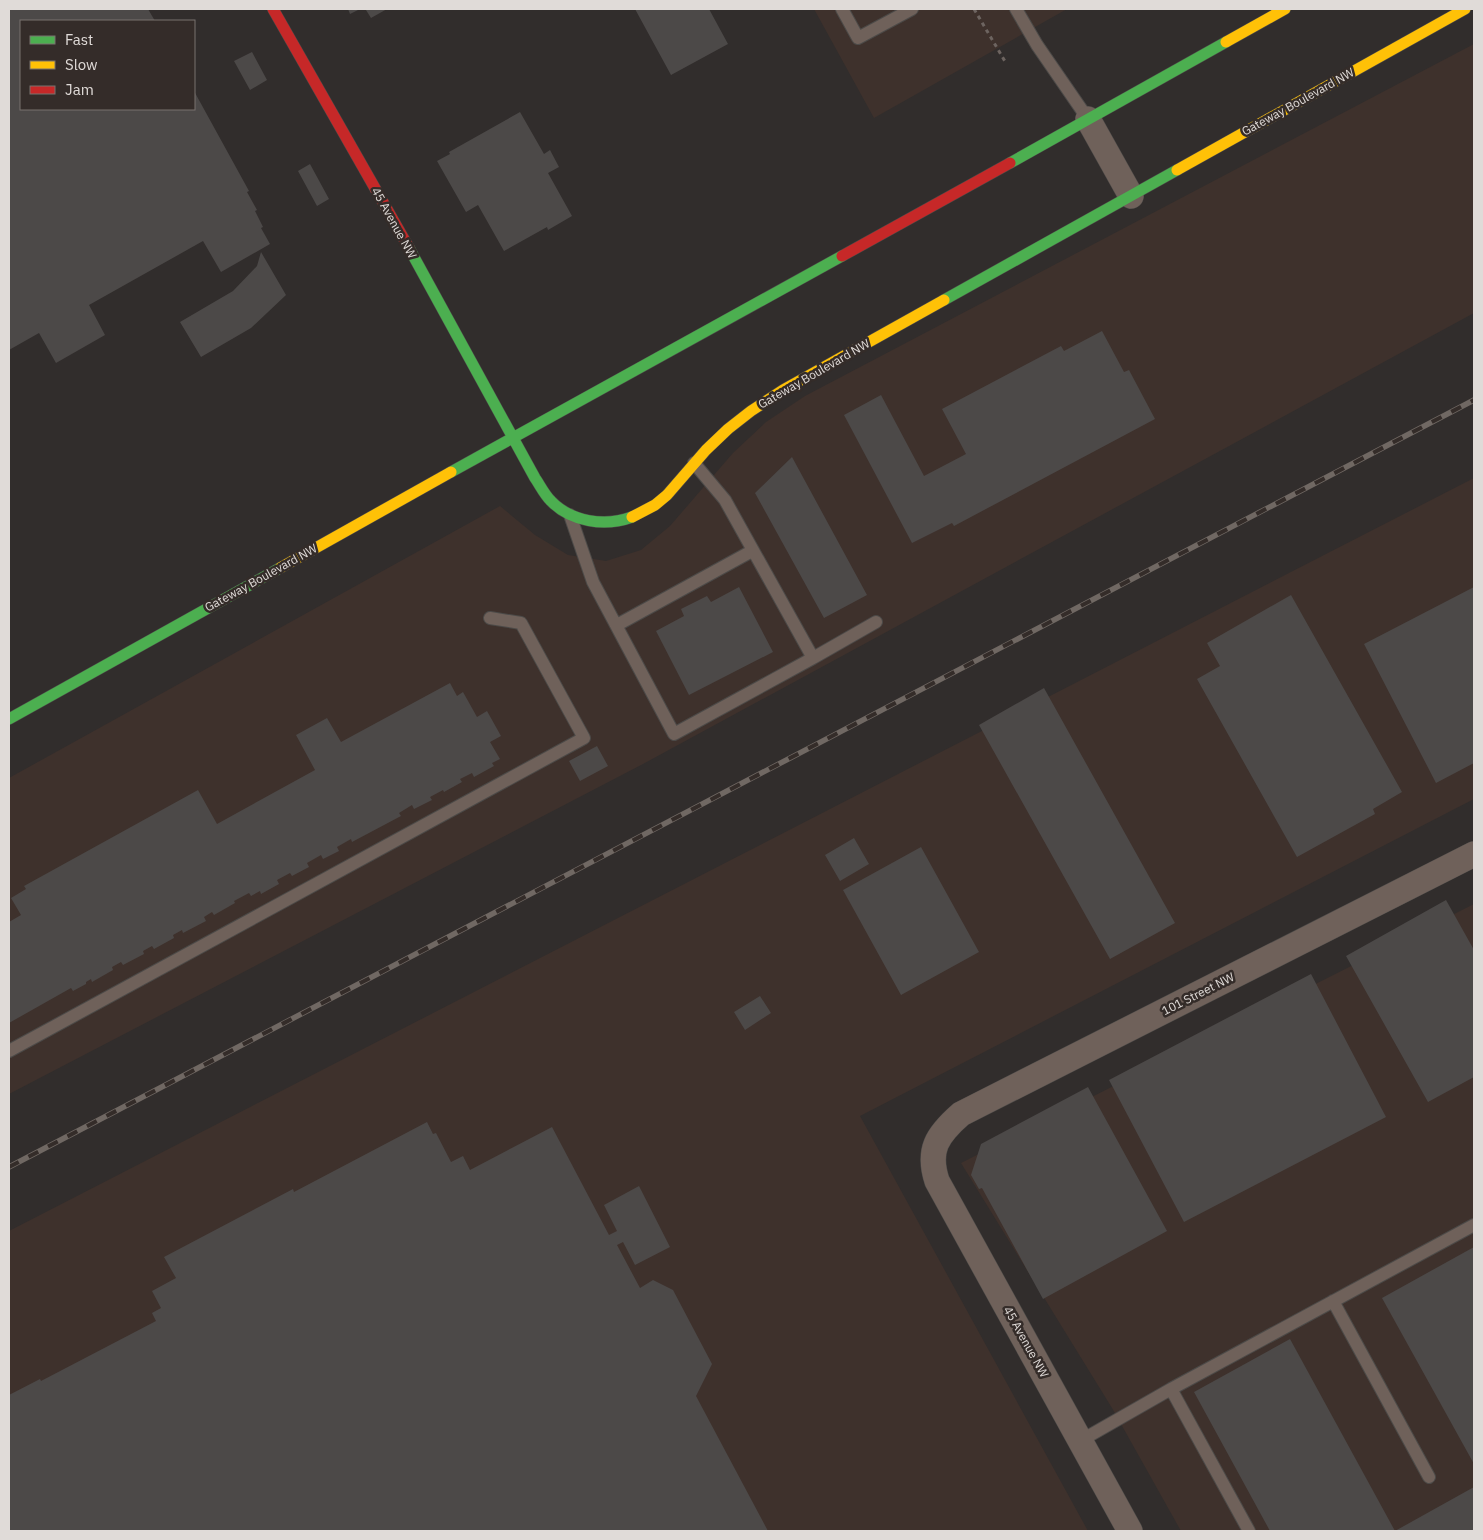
<svg xmlns="http://www.w3.org/2000/svg" width="1483" height="1540" font-family="'IBM Plex Sans',sans-serif">
<rect width="100%" height="100%" fill="#312d2c"/>
<path fill="#3e312c" d="M814,9h253l-193,109z
M1474,44v269l-831,451 -634,330v-316l491,-272 35,29 33,20 38,6 35,-11 29,-24 63,-73 33,-31 39,-26z
M1474,478v321l-614,317 228,415h-1079v-300z
M1474,904v627h-293l-69,-123 -151,-245z"/>
<path fill="#4c4948" d="M9,9h139l7,12h-134v88h173v-18l55,100 -2,1 10,18 -2,1 8,16 -2,1 9,16 -49,28 -18,-31 -114,64 16,30 -49,28 -17,-30 -30,17z
M348,9h12l-10,5z
M369,9h18l-16,9 -5,-8z
M635,9h74l19,35 -57,31z
M252,52l15,28 -17,10 -16,-29z
M520,112l24,42 6,-4 9,17 -11,6 24,43 -24,14 -1,-3 -43,24 -26,-46 -12,7 -29,-51 13,-7 -1,-2z
M310,164l19,35 -12,7 -19,-35z
M261,252l25,43 -35,33 -50,29 -21,-35 53,-31 24,-25z
M1102,331l22,41 5,-2 26,49 -201,107 -2,-3 -40,20 -68,-128 37,-20 43,81 42,-22 -24,-45 119,-63 3,5z
M792,457l75,138 -43,23 -69,-125z
M739,587l34,65 -84,43 -33,-64 28,-15 -3,-7 26,-13 4,6z
M1474,587v176l-38,20 -72,-139z
M1291,595l111,197 -29,17 2,5 -78,43 -100,-178 23,-13 -13,-23z
M450,683l7,13 6,-4 14,25 10,-6 14,25 -11,6 10,17 -8,4 2,3 -20,11 -2,-4 -12,6 2,3 -18,10 -1,-2 -13,7 2,3 -18,9 -2,-4 -13,8 2,3 -49,26 -1,-3 -14,8 2,4 -16,8 -2,-4 -14,8 2,4 -17,9 -2,-3 -13,7 2,4 -18,10 -1,-3 -9,5 -2,-3 -15,8 1,2 -21,12 -2,-3 -8,5 2,4 -23,12 -1,-3 -9,5 1,3 -20,11 -2,-3 -9,5 1,3 -21,11 -2,-3 -9,5 1,3 -21,12 -1,-3 -5,3v2l-13,7 -2,-3 -62,35v-101l12,-7 -10,-17 15,-9 -2,-3 174,-96 19,34 98,-54 -19,-35 31,-17 14,24z
M1044,688l131,235 -65,36 -131,-234z
M597,746l11,20 -28,15 -11,-20z
M854,838l15,26 -29,17 -15,-26z
M921,847l58,105 -78,43 -58,-105z
M1446,900l28,50v127l-46,25 -82,-146z
M1311,974l75,143 -202,105 -75,-142z
M760,996l11,17 -26,17 -11,-18z
M1088,1087l79,144 -124,68 -61,-111 -3,1 -8,-14 10,-31z
M427,1122l6,12 3,-1 15,29 12,-6 7,14 82,-43 57,108 8,-4 -13,-26 35,-19 31,61 -35,18 -12,-23 -6,3 23,43 13,-8 20,10 39,74 -16,32 72,135h-759v-136l31,-16 1,2 115,-60 -4,-8 9,-5 -9,-17 24,-13 -12,-21 129,-68 1,3z
M1474,1247v217l-92,-166z
M1290,1339l105,192 79,-44v44h-204l-76,-139z"/>
<g fill="none" stroke-linecap="round" stroke-linejoin="round">
<g stroke="#4c4a48" stroke-width="14">
<path id="lane" d="M842,9l16,29 54,-29
M1016,9l21,36 51,74
M694,463l31,37 88,158 63,-36
M570,515l23,67 81,152 139,-76
M617,625l135,-74
M9,1051l575,-313 -63,-115 -31,-5
M1333,1301l96,176
M1080,1441l91,-52
M1249,1531l-78,-142 303,-164"/>
</g>
<g stroke="#4c4a48" stroke-width="26">
<path id="street" d="M1088,119l43,77
M1130,1531l-193,-350c-10,-31 0,-46 24,-67l513,-260"/>
</g>
<g stroke="#4c4a48" stroke-width="12">
<path id="fast" d="M1010,163l216,-121
M409,248l126,230c5,7 9,16 16,23 20,21 54,26 81,16
M944,300l233,-130
M451,472l391,-216
M9,719l271,-151"/>
</g>
<g stroke="#4c4a48" stroke-width="12">
<path id="slow" d="M1226,42l59,-33
M1177,170l288,-161
M632,517l23,-12 12,-10 39,-45 22,-21 23,-18 32,-21 161,-90
M280,568l171,-96"/>
</g>
<g stroke="#4c4a48" stroke-width="12">
<path id="jam" d="M273,9l136,239
M842,256l168,-93"/>
</g>
<path stroke="#6d6460" stroke-width="3" stroke-dasharray="4 4" stroke-linecap="butt" d="M974,9l32,54"/>
<use href="#lane" stroke="#6f615a" stroke-width="12"/>
<use href="#street" stroke="#6f615a" stroke-width="25"/>
<use href="#fast" stroke="#4caf50" stroke-width="11"/>
<use href="#slow" stroke="#ffc107" stroke-width="11"/>
<use href="#jam" stroke="#c62828" stroke-width="11"/>
<g stroke="#706863" stroke-width="5.5">
<path id="rail" d="M9,1167l1465,-767"/>
</g>
<use href="#rail" stroke="#342c29" stroke-width="4" stroke-dasharray="11" stroke-linecap="butt"/>
</g>
<g text-anchor="middle" stroke-width="5" stroke-linejoin="round" paint-order="stroke">
<g font-size="12" fill="#e0dbd8" stroke="#342c29">
<text transform="translate(1298 102) rotate(-29)" y="4">Gateway Boulevard NW</text>
<text transform="translate(394 223) rotate(61)" y="4">45 Avenue NW</text>
<text transform="translate(814 374) rotate(-30)" y="4">Gateway Boulevard NW</text>
<text transform="translate(261 578) rotate(-29)" y="4">Gateway Boulevard NW</text>
<text transform="translate(1198 994) rotate(-27)" y="4">101 Street NW</text>
<text transform="translate(1026 1342) rotate(61)" y="4">45 Avenue NW</text>
</g>
</g>
<rect width="1483" height="1540" fill="none" stroke="#e0dbd8" stroke-width="20"/>
<rect x="20" y="20" width="175" height="90" fill="#342c29" stroke="#79726f"/>
<rect x="30" y="36" width="25" height="8" fill="#4caf50" stroke="#79726f"/>
<text x="65" y="45" font-size="15" fill="#e0dbd8">Fast</text>
<rect x="30" y="61" width="25" height="8" fill="#ffc107" stroke="#79726f"/>
<text x="65" y="70" font-size="15" fill="#e0dbd8">Slow</text>
<rect x="30" y="86" width="25" height="8" fill="#c62828" stroke="#79726f"/>
<text x="65" y="95" font-size="15" fill="#e0dbd8">Jam</text>
</svg>
